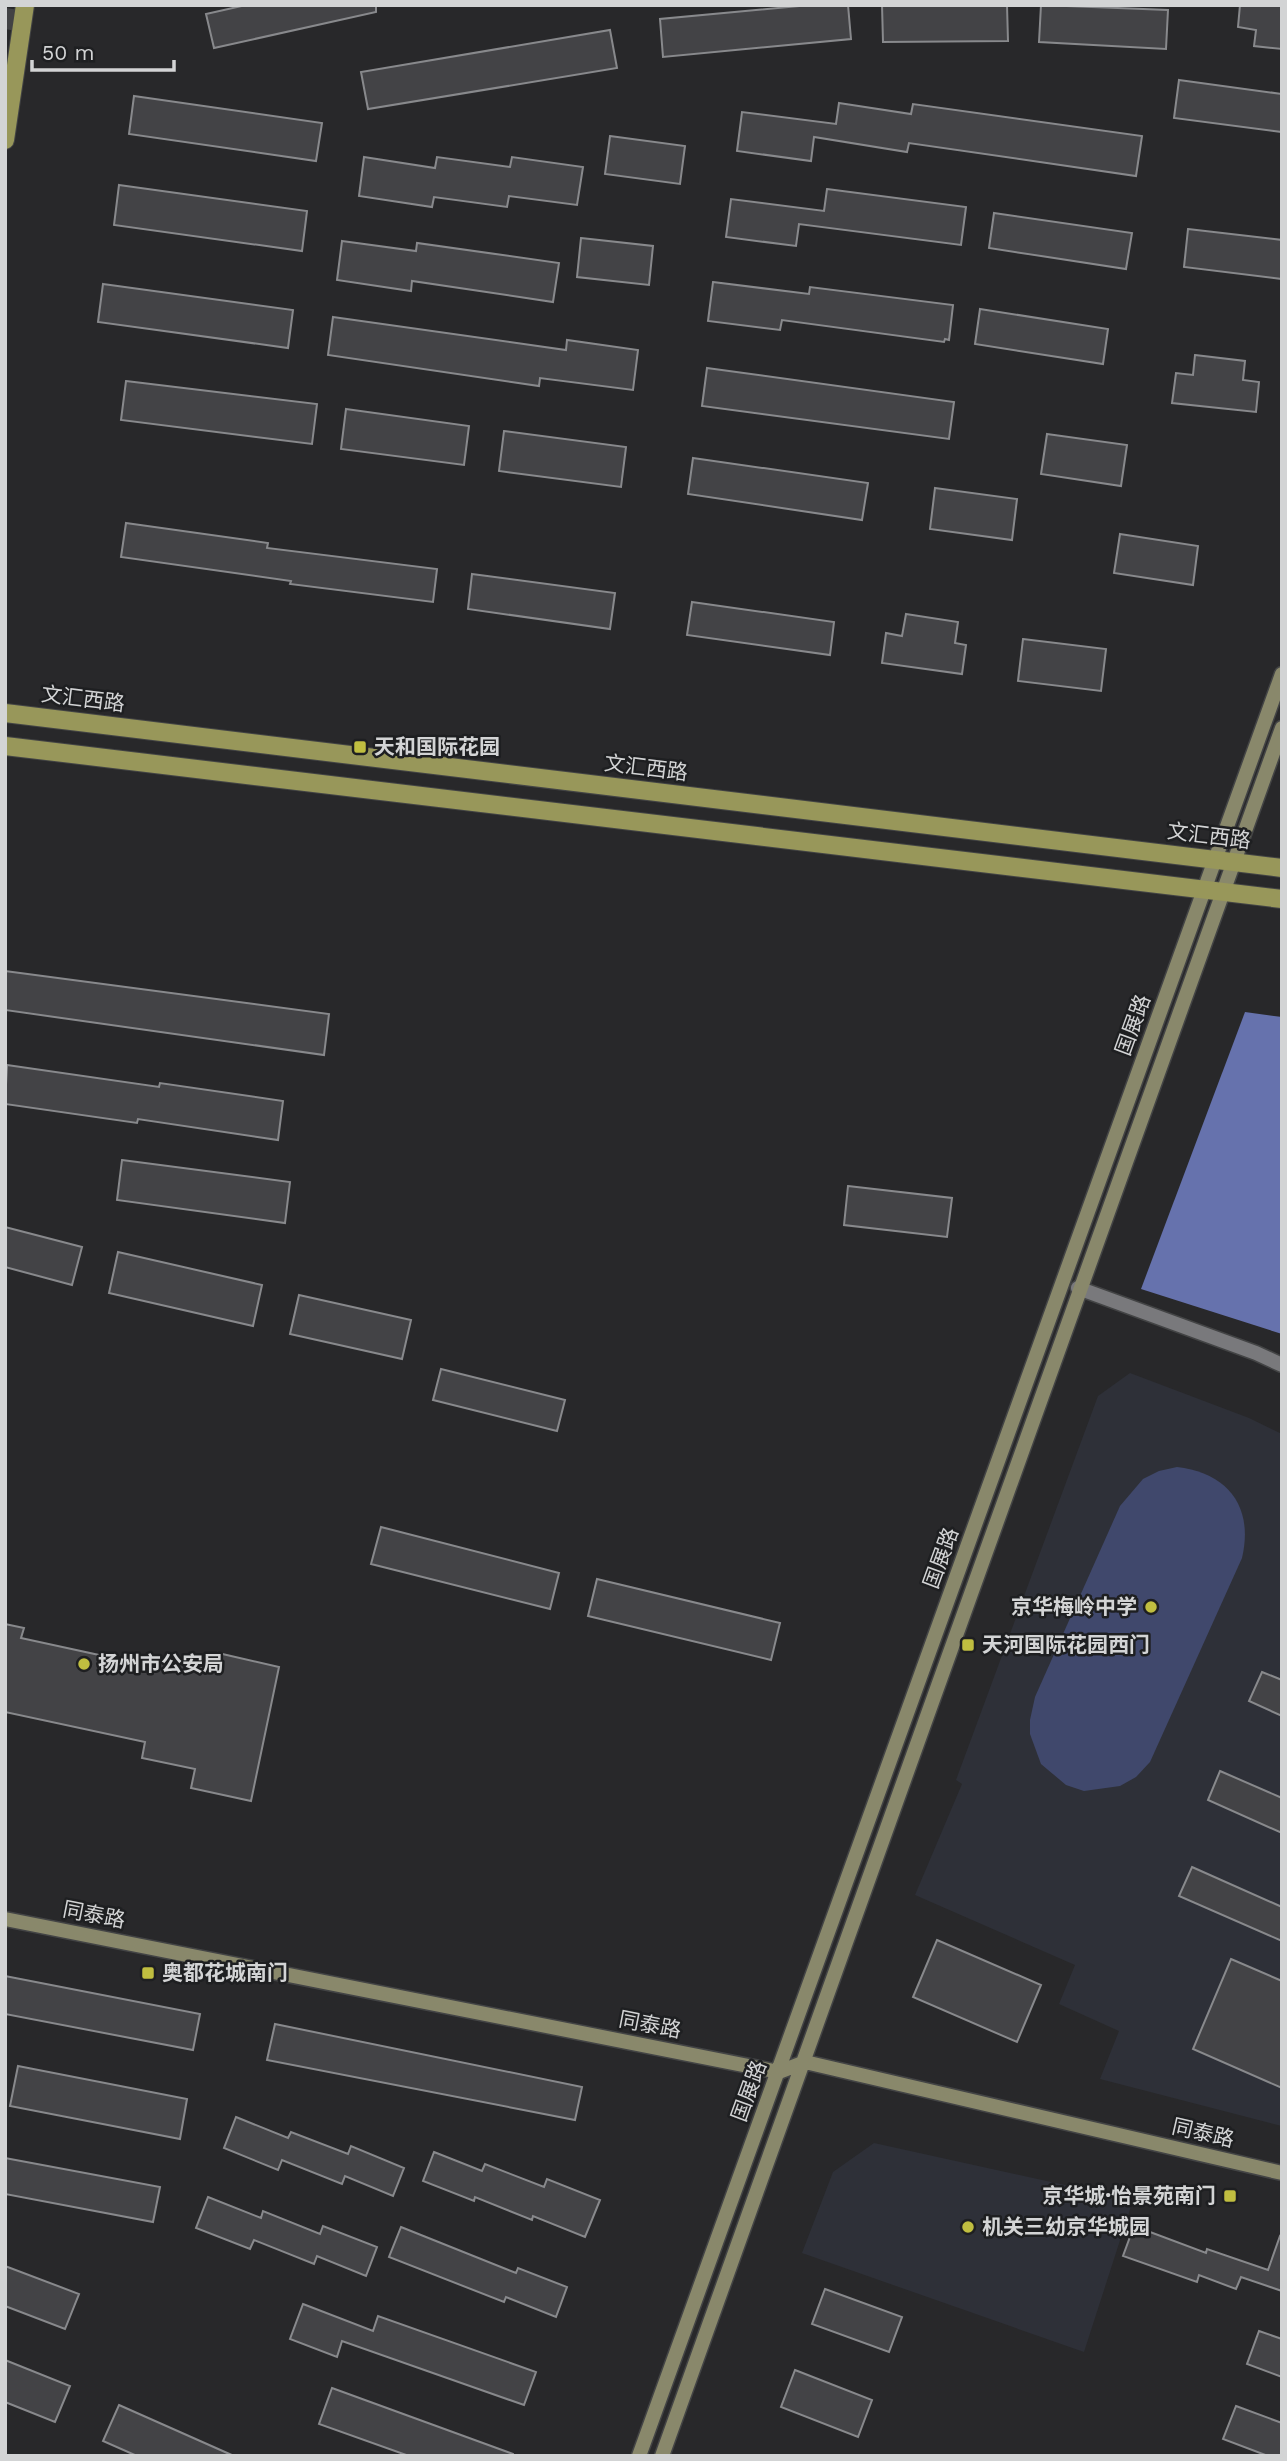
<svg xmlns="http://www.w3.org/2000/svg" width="1287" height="2461" font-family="'Work Sans','Noto Sans SC',sans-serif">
<rect width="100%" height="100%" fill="#28282a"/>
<path fill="#2e3038" d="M1130,1373l119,45 33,16v692l-182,-47 19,-48 -60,-27 16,-39 -160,-70 47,-111 -6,-4 142,-384z
M874,2143l259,57 -49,152 -282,-99 31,-81z"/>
<path fill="#40486c" d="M1177,1467c51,6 77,40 65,91l-92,204 -14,15 -16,9 -36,5 -18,-6 -25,-21 -11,-30v-14l5,-23 85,-191 23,-27 16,-8z"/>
<path fill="#6672ad" d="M1245,1012l37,5v317l-141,-45z"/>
<path fill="#434346" stroke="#88898c" stroke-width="2" d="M246,5h130v7l-162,36 -8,-34z
M810,5h38l3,34 -188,18 -3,-38z
M882,5h125l1,36 -125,1z
M1041,5l127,5 -2,39 -127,-7z
M1240,5h42v44l-28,-3 2,-16 -18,-3z
M610,30l7,38 -249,41 -7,-37z
M1179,80l103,14v38l-108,-14z
M134,96l188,27 -6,38 -187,-27z
M839,103l72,11 2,-10 229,32 -6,40 -227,-33 -2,9 -93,-15 -3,24 -74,-10 5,-39 94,12z
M610,136l75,10 -5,38 -75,-10z
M364,157l71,11 2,-11 73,10 2,-10 71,10 -6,38 -68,-9 -2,11 -73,-10 -2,10 -73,-11z
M119,185l188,26 -5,40 -188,-26z
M827,189l139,18 -5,38 -162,-21 -3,22 -70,-9 5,-38 93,12z
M994,213l138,20 -6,36 -137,-21z
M1188,229l94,11v39l-98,-12z
M581,238l72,8 -4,39 -72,-8z
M342,241l74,10 1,-8 142,20 -6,39 -141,-21 -1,10 -74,-11z
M713,282l96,12 1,-7 143,18 -4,35 -4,-1 -1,3 -162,-22 -2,10 -72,-9z
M103,284l190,26 -5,38 -190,-26z
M980,309l128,20 -5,35 -128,-20z
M333,317l233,33 1,-10 71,10 -5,40 -93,-12 -1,8 -211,-31z
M1195,355l50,6 -2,19 16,2 -3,30 -84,-9 4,-30 17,2z
M707,368l247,34 -5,37 -247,-33z
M126,381l191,23 -5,40 -191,-24z
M346,409l123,17 -5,39 -123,-16z
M504,431l122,16 -5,40 -122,-16z
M1047,434l80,11 -6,41 -80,-12z
M693,458l175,25 -6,37 -174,-26z
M935,488l82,11 -5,41 -82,-11z
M126,523l142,20 -1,5 170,21 -4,33 -143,-18 1,-3 -170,-24z
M1120,534l78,12 -5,39 -79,-12z
M472,574l143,19 -5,36 -142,-20z
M692,602l142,20 -4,33 -143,-20z
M906,614l52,8 -3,21 11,2 -4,29 -80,-11 4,-30 16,3z
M1023,639l83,10 -5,42 -83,-10z
M5,971l324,43 -5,41 -319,-45z
M7,1065l152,22 1,-4 123,18 -5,39 -140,-21 -1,4 -132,-19z
M122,1160l168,22 -5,41 -168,-23z
M848,1186l104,12 -5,39 -103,-12z
M5,1227l77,20 -10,38 -67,-18z
M118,1252l144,33 -9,41 -144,-33z
M299,1295l112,25 -9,39 -112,-25z
M441,1369l124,31 -8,31 -124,-31z
M381,1527l178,46 -9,36 -179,-45z
M597,1579l183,44 -9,37 -183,-44z
M5,1624l19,4 -3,10 138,30 2,-8 53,11 4,-18 61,14 -28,134 -60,-13 4,-19 -53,-11 3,-16 -140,-30z
M1262,1672l20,8v36l-33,-15z
M1220,1771l62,27v35l-74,-33z
M1192,1867l90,40v34l-103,-45z
M937,1940l104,45 -24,57 -104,-45z
M1231,1959l51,22v107l-89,-39z
M5,1976l195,38 -7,36 -188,-36z
M275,2024l307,63 -7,33 -308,-60z
M18,2066l169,33 -7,40 -170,-33z
M236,2117l52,21 3,-6 57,22 3,-8 53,22 -11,28 -48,-20 -3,8 -60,-24 -4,10 -54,-22z
M434,2152l48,19 3,-7 59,23 3,-8 53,21 -15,37 -52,-21 -1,4 -57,-23 -1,4 -51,-20z
M5,2158l155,29 -7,35 -148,-28z
M208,2197l53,21 2,-7 57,23 3,-8 54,21 -11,29 -49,-20 -3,8 -60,-24 -4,9 -54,-21z
M1134,2226l72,27 1,-4 61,21 12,-34 2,1v54l-41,-14 -5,12 -37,-14 -2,7 -74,-26z
M401,2227l115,46 2,-5 49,19 -11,30 -50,-20 -2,5 -115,-45z
M5,2266l74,28 -14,35 -60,-23z
M825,2289l77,28 -13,35 -77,-28z
M303,2304l70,27 5,-15 158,56 -12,33 -182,-64 -5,16 -47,-18z
M1259,2331l23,8v38l-35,-13z
M5,2360l65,26 -15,36 -50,-20z
M795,2370l77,30 -14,37 -77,-30z
M332,2388l181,66v2h-104l-90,-32z
M119,2405l115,51h-97l-34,-15z
M1236,2406l46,17v33h-14l-45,-17z"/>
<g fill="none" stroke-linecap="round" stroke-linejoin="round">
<path stroke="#424244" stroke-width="21" stroke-dasharray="21 10" stroke-linecap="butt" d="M5,29l4,-24"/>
<g stroke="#434445" stroke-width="17">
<path id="street" d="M1078,1288l178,65 26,12"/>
</g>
<g stroke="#434445" stroke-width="17">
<path id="secondary" d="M5,1919l774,153 26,-10 477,111
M639,2456l643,-1782
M662,2456c209,-575 409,-1154 620,-1728"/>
</g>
<g stroke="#434445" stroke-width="20">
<path id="primary" d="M5,140l20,-135
M5,713l1277,155
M5,746l1277,153"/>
</g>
<use href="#street" stroke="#79797c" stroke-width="14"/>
<use href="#secondary" stroke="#89886b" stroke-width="14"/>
<use href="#primary" stroke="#98975a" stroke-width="18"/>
</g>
<g fill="#c0be40" stroke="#1e1f21" stroke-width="2.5">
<rect x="353" y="740" width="14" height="14" rx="3.5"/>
<circle cx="1151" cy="1607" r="7"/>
<rect x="961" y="1638" width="14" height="14" rx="3.5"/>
<circle cx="84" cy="1664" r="7"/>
<rect x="141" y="1966" width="14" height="14" rx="3.5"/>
<rect x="1223" y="2189" width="14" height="14" rx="3.5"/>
<circle cx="968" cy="2227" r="7"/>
</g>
<g text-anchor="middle" stroke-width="5" stroke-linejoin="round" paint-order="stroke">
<g font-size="21" fill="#d3d4d5" stroke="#1e1f21">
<text transform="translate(83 699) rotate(7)" y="7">文汇西路</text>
<text transform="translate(646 768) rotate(7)" y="7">文汇西路</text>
<text transform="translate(1209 836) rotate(7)" y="7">文汇西路</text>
<text transform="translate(1133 1025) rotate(-70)" y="7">国展路</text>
<text transform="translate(941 1558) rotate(-70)" y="7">国展路</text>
<text transform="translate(94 1915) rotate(11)" y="7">同泰路</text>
<text transform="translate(650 2025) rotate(11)" y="7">同泰路</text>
<text transform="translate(749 2091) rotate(-70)" y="7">国展路</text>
<text transform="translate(1203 2133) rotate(13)" y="7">同泰路</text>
</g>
<g font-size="21" font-weight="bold" fill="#d3d4d5" stroke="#1e1f21" text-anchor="start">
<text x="374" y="754">天和国际花园</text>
<text x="1137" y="1614" text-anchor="end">京华梅岭中学</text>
<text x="982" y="1652">天河国际花园西门</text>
<text x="98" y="1671">扬州市公安局</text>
<text x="162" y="1980">奥都花城南门</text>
<text x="1216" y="2203" text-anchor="end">京华城·怡景苑南门</text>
<text x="982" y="2234">机关三幼京华城园</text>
</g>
</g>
<rect width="1287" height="2461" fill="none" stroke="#d3d4d5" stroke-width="14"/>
<path d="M32 60v10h142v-10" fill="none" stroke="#d3d4d5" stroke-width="3.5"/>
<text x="42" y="60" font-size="21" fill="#d3d4d5" stroke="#1e1f21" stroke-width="5" paint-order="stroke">50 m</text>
</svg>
